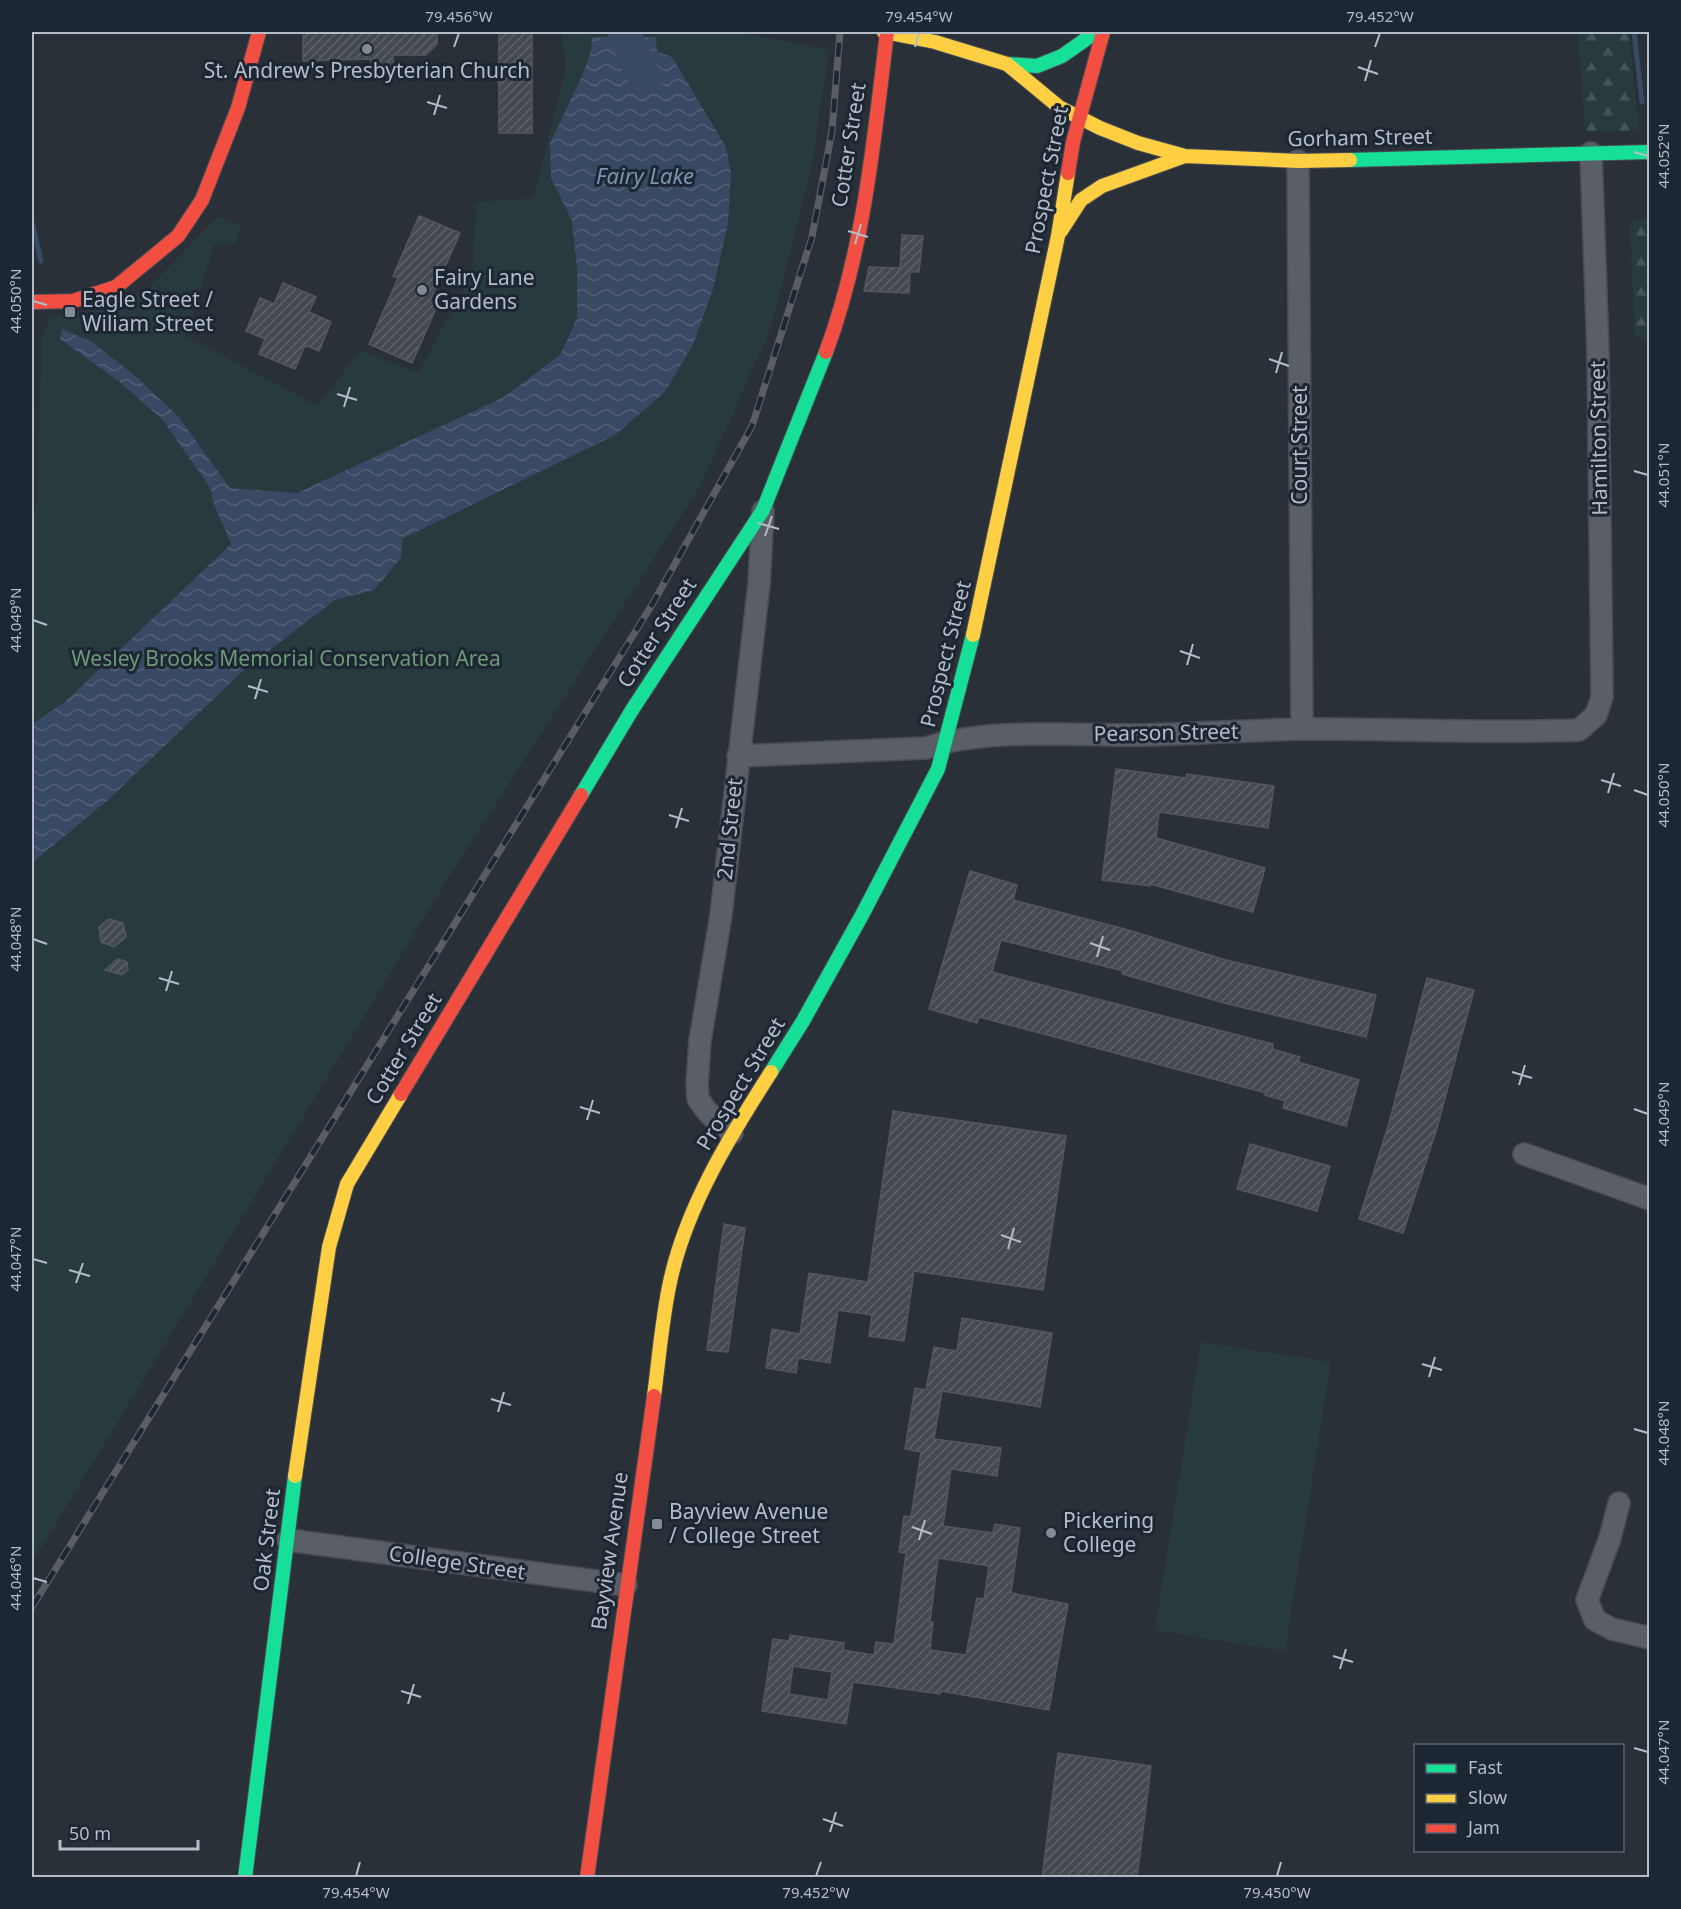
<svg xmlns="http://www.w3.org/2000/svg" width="1681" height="1909" font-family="'Noto Sans',sans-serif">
<defs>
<pattern id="forest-firs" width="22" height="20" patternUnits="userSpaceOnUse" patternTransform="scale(1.5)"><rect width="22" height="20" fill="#273a3e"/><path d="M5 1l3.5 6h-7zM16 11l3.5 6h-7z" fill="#445559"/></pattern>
<pattern id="water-waves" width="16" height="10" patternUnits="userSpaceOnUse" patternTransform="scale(1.5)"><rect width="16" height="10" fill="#384963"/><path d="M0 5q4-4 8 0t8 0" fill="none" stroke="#526178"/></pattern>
<pattern id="building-hatch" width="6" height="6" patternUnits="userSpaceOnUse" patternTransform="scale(1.5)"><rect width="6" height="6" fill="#444950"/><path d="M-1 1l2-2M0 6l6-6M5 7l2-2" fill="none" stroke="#5d6168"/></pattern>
</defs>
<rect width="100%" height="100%" fill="#2a3038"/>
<path fill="url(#forest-firs)" d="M1629,32l10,99h-54l-7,-98z
M1649,219h1l-1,121 -14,-4 -5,-115z"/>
<path fill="#273a3e" d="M561,32h177l91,18 -17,116 -42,164 -69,155 -254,395 -415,683v-1043l5,-17 5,-166 8,-19 52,-10 46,-20 70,-71 23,8 -6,19 -21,1 -29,91 133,70 42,-56 58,23 55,-102 3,-69 58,-4 32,-133z
M1201,1342l130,20 -46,289 -130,-21z"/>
<path fill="url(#water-waves)" d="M592,37h64l1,15 15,5 54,90 5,26 -3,51 -15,65 -20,56 -29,48 -49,42 -213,104 -1,19 -27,32 -39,10 -89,68 -139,133 -75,62v-139l33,-22 166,-158 -18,-42 -2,-13 -49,-70 -45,-39 -57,-41 2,-10 30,13 42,33 44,41 52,72 67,5 207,-96 56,-42 17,-37v-50l-5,-47 -21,-43 -1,-35 32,-67 9,-25z"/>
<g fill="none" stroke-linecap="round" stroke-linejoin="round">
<path stroke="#384963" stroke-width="5" d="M1634,32l8,70
M32,222l9,39"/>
<path stroke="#384963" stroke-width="33" d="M624,32l21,47"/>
</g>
<path fill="url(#building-hatch)" stroke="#52575f" stroke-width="1.5" fill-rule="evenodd" d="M303,32h134v12l-11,11h-33v11h-22v-7l-68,2z
M499,32h33v101h-33z
M419,216l41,17 -30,68 8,3 -26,59 -43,-19 29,-66 -5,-2z
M902,235l21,1 -4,36h-9l-1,21 -45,-2 5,-24 31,1z
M283,283l33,14 -7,15 22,10 -12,29 -14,-6 -10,24 -36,-15 6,-15 -19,-8 14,-33 14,6z
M1116,769l70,9 1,-4 87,12 -6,42 -109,-16 -3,26 109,30 -12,44 -103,-28v2l-48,-6z
M970,871l47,14 -4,15 112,29 101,31 150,35 -10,42 -138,-33 -106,-30 1,-3 -122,-31 -9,32 281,72 -1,5 28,8 -2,5 61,18 -13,46 -63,-18 2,-7 -20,-6 1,-2 -287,-76 -2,6 -48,-14z
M109,919l14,4 3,14 -12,10 -13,-5 -2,-15z
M118,959l9,3 1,8 -6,5 -17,-5z
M1427,978l47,12 -37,138 -34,105 -44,-14 30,-96z
M893,1111l173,25 -23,154 -129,-19 -10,70 -35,-5 3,-21 -34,-5 -8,53 -32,-5 -2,15 -30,-5 6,-39 28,5 9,-61 59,9z
M1250,1144l80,22 -13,45 -80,-22z
M724,1224l21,4 -17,124 -21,-2z
M962,1318l90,15 -12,74 -98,-16 -8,48 67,9 -4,28 -46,-7 -8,57 50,7 2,-9 25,4 -9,65 57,11 -19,106 -108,-19 -1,3 -87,-12 -7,42 -84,-13 11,-72 16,2 1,-6 54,8 -1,7 31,5 2,-13 18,2 12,-91 -7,-1 5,-36 7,1 10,-65 -16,-3 10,-61 11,2 8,-43 23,4zM938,1558l51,8 -5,33 -7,-1 -11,57 -36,-5 3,-28h-3zM793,1666l39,6 -4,28 -39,-6z
M1058,1753l93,13 -14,112h-95z"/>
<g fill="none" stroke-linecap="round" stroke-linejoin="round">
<g stroke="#484c53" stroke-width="24">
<path id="street" d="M1298,161l4,568
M738,756l188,-8c60,-21 152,-12 217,-13 53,-1 106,-5 159,-6 93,-1 185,5 277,1l17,-15 6,-18 -4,-345 -7,-199
M732,1133l-11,-7 -15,-16 -8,-11 -1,-15 3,-43 21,-126 38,-331 4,-73
M1524,1154l126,45
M1619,1503l-9,35 -23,62 8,20 17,9 38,9
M288,1540l338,45"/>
</g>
<g stroke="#484c53" stroke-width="16">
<path id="fast" d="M1007,64l30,2 25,-10 34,-24
M1350,160l300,-8
M581,795l51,-85 131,-200 63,-158
M771,1072l32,-51 59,-106 76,-146 35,-134
M245,1878l50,-402"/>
</g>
<g stroke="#484c53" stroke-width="16">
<path id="slow" d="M884,32l51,10 72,22 52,43 41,21 38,15 47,13 113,5 52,-1
M1061,231l20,-31 21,-14 83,-30
M973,635l85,-399 10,-63
M654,1396c5,-38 8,-77 16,-114 16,-75 60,-146 101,-210
M295,1476l34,-229 18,-63 54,-90"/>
</g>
<g stroke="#484c53" stroke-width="16">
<path id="jam" d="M1068,173l5,-31 30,-110
M32,302l41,-1 43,-14 62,-51 24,-36 36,-92 21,-76
M826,352c38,-102 48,-212 61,-320
M401,1094l180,-299
M587,1878l67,-482"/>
</g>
<use href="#street" stroke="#5a5e66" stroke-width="21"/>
<use href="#fast" stroke="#16e098" stroke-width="14"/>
<use href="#slow" stroke="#ffcf43" stroke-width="14"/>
<use href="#jam" stroke="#f24e42" stroke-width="14"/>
<g stroke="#595d64" stroke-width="7">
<path id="rail" d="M32,1607l621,-1004 99,-177 60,-189 20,-106 8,-99"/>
</g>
<use href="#rail" stroke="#1d2633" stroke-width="4.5" stroke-dasharray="14" stroke-linecap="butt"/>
</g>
<path fill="none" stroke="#b4bcc9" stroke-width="2" d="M454,47l5,-14M915,47l4,-14M1375,47l5,-14M1358,67l20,7M1365,81l6,-21M427,102l20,6M434,115l6,-20M1634,152l14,4M848,231l20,6M855,244l6,-20M33,301l14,4M1269,359l20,7M1276,373l6,-21M337,394l20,6M344,407l6,-20M1634,471l14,4M758,523l21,6M765,536l7,-20M33,620l14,5M1180,651l20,7M1187,665l6,-21M248,686l20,6M255,699l6,-20M1601,780l20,6M1634,790l14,5M1608,793l6,-20M669,815l20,6M676,828l6,-20M33,939l14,5M1090,943l20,7M1097,957l6,-21M159,978l20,6M166,991l6,-20M1512,1072l20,6M1519,1085l6,-20M580,1107l20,6M1634,1109l14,5M587,1120l6,-20M1001,1235l20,7M1008,1249l6,-21M33,1259l14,4M69,1270l21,6M76,1283l7,-20M1422,1364l20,6M1429,1377l6,-20M491,1399l20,6M498,1412l6,-20M1634,1429l14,4M912,1527l20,7M919,1540l6,-20M33,1578l14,4M1333,1656l20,6M1340,1669l6,-20M401,1691l20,6M408,1704l6,-20M1634,1748l14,4M823,1819l20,7M830,1832l6,-20M356,1876l4,-14M816,1876l5,-14M1277,1876l4,-14"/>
<g fill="#848b96" stroke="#1d2633" stroke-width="2">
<circle cx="367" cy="49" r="6"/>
<circle cx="422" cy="290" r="6"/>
<rect x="64" y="306" width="12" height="12" rx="3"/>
<rect x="651" y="1518" width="12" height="12" rx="3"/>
<circle cx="1051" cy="1533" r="6"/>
</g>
<g text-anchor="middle" stroke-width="6" stroke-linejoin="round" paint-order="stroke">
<g font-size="21" fill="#b4bcc9" stroke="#1d2633" text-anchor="start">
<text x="367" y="78" text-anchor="middle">St. Andrew's Presbyterian Church</text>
<text x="434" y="285">Fairy Lane<tspan x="434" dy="24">Gardens</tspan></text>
<text x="82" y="307">Eagle Street /<tspan x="82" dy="24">Wiliam Street</tspan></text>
<text x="669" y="1519">Bayview Avenue<tspan x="669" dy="24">/ College Street</tspan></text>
<text x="1063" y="1528">Pickering<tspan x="1063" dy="24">College</tspan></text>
</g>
<g font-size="21" fill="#b4bcc9" stroke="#1d2633">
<text transform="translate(1360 138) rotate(-1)" y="7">Gorham Street</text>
<text transform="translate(849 145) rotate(-81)" y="7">Cotter Street</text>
<text transform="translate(1047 180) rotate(-79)" y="7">Prospect Street</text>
<text transform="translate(1599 438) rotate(-91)" y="7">Hamilton Street</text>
<text transform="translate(1300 445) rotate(-90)" y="7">Court Street</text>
<text transform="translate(657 633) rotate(-57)" y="7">Cotter Street</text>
<text transform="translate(946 654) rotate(-76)" y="7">Prospect Street</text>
<text transform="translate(1166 733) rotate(-1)" y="7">Pearson Street</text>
<text transform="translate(730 829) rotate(-84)" y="7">2nd Street</text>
<text transform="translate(404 1049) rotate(-59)" y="7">Cotter Street</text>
<text transform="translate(741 1084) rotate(-59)" y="7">Prospect Street</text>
<text transform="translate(267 1540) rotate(-83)" y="7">Oak Street</text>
<text transform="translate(610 1551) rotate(-82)" y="7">Bayview Avenue</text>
<text transform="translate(457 1563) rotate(8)" y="7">College Street</text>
</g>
<g font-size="21" fill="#6b9a76" stroke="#1d2633">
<text x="286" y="666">Wesley Brooks Memorial Conservation Area</text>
</g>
<g font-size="22" font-style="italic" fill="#7c92b1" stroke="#1d2633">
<text x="645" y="184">Fairy Lake</text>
</g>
</g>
<rect width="1681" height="1909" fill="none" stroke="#1d2633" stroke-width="66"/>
<rect x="1414" y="1744" width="210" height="108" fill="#1d2633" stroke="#59626f" stroke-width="1.5"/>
<rect x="1426" y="1764" width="30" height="9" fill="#16e098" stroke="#59626f" stroke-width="1.5"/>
<text x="1468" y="1774" font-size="18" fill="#b4bcc9">Fast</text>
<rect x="1426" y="1794" width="30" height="9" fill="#ffcf43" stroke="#59626f" stroke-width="1.5"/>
<text x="1468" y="1804" font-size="18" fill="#b4bcc9">Slow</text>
<rect x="1426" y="1824" width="30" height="9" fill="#f24e42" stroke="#59626f" stroke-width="1.5"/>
<text x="1468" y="1834" font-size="18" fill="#b4bcc9">Jam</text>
<path d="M60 1840v9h138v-9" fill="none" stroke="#b4bcc9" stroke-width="3"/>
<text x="69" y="1840" font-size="18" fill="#b4bcc9" stroke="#1d2633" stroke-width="4.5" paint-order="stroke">50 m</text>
<rect x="33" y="33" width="1615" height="1843" fill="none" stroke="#b4bcc9" stroke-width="2"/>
<g font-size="15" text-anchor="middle" fill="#b4bcc9">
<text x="459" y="22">79.456°W</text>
<text x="919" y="22">79.454°W</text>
<text x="1380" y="22">79.452°W</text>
<text transform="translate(1664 156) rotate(-90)" y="5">44.052°N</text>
<text transform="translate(16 301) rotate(-90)" y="5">44.050°N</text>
<text transform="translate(1664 475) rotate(-90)" y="5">44.051°N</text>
<text transform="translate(16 620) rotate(-90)" y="5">44.049°N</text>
<text transform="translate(1664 795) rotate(-90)" y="5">44.050°N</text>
<text transform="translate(16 939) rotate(-90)" y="5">44.048°N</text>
<text transform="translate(1664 1114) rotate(-90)" y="5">44.049°N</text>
<text transform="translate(16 1259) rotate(-90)" y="5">44.047°N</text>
<text transform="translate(1664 1433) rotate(-90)" y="5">44.048°N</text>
<text transform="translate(16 1578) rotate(-90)" y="5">44.046°N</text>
<text transform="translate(1664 1752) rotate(-90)" y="5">44.047°N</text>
<text x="356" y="1898">79.454°W</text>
<text x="816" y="1898">79.452°W</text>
<text x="1277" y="1898">79.450°W</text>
</g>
</svg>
